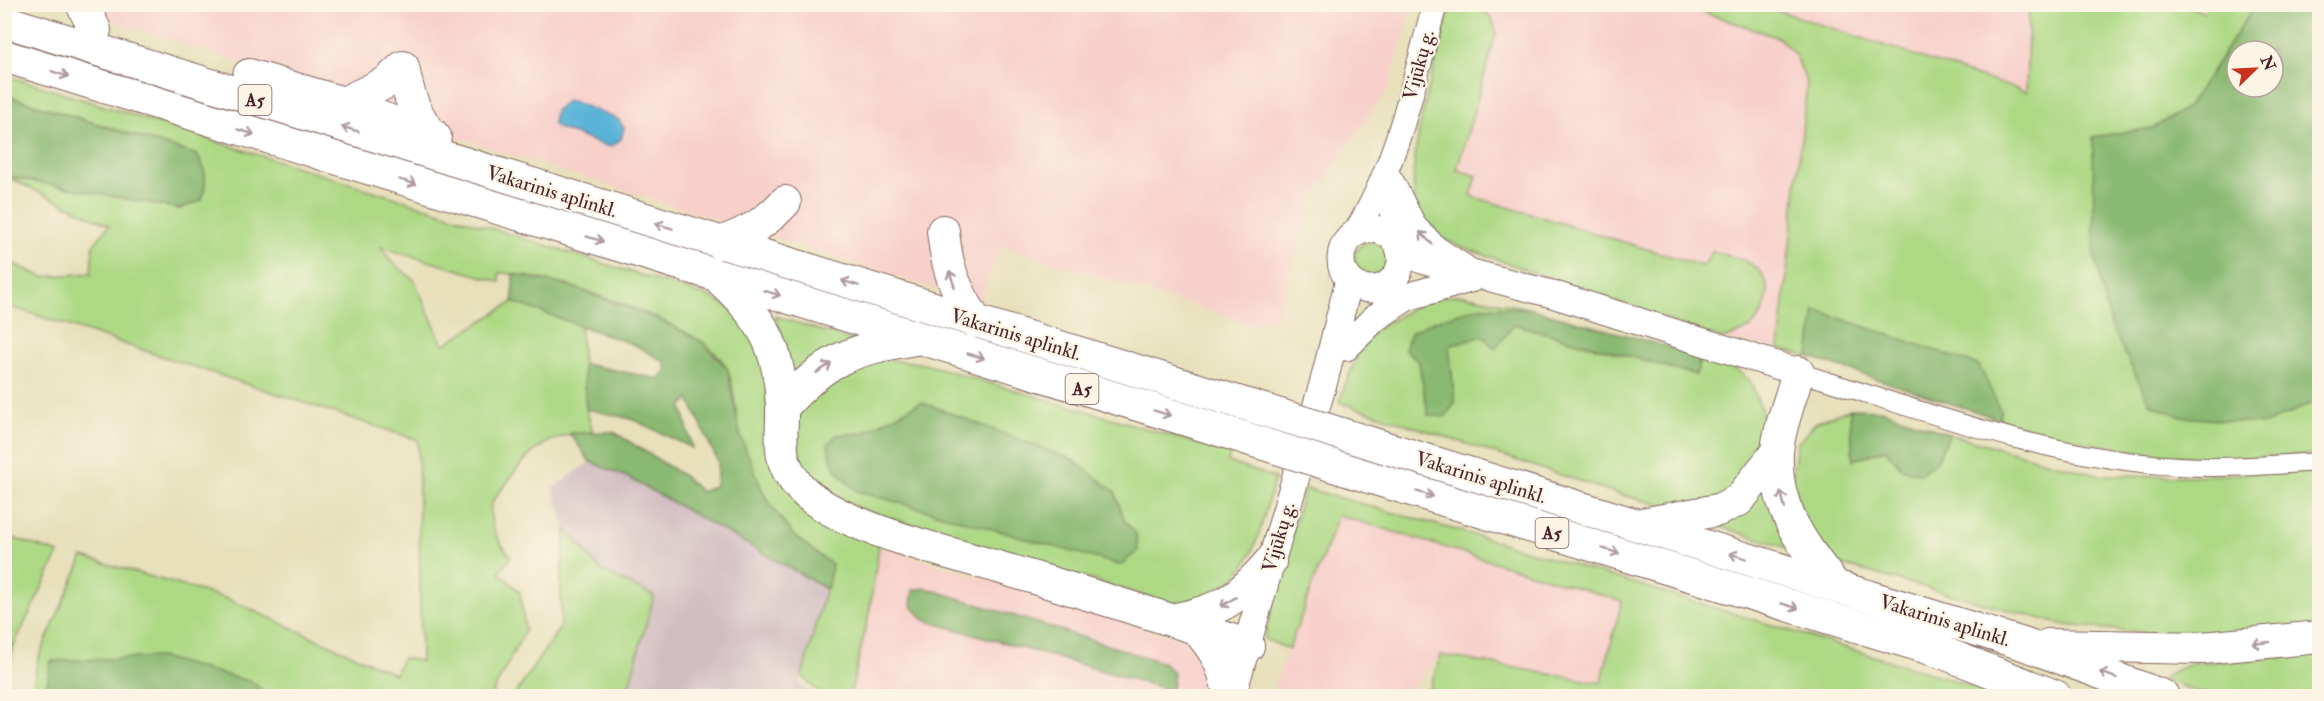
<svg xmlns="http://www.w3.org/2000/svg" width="2324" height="701" font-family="'IM FELL Double Pica',serif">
<rect width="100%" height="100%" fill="#fcf5e5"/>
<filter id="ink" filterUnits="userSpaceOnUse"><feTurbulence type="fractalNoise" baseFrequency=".0167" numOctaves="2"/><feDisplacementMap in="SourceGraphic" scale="12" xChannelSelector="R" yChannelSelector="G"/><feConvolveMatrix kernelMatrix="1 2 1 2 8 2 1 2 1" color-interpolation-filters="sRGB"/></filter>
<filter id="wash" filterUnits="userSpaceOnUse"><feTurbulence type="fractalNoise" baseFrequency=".008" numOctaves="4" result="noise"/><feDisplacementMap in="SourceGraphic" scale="24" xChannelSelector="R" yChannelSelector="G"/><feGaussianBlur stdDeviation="1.35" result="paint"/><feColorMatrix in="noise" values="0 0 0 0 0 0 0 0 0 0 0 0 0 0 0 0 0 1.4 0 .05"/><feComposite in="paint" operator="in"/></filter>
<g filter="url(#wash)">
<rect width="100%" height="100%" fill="#e7e0bb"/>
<path fill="#f7d0ca" d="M65,5h1348l-25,84 -74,107 -39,124 -10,-3 -4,10 -260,-81 -22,57 -527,-167 -128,-46z
M1451,5h578l-3,87 -212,-69 -35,326 -57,-10 -263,-93 -44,-49v-47z
M1337,515l285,86 -21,83 -160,-29 -37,41h-133z
M879,546l315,97 21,43 -3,10h-362l19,-82z"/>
<path fill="#d2bec2" d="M590,462l39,16 198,111 -28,95 13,12h-186l28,-100 -52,-25 -36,-42 -13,-41z"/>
<path fill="#add985" stroke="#7c7c58" stroke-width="1.5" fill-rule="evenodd" d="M2184,4l20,9 4,-8h47l-67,102 -35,21 -60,9 172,287 54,-24v54c-41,2 -86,7 -127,3 -66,-5 -130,-18 -193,-38l2,-8 -186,-101 -6,47 -30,-8 28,-265 -11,-28 -17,-18 -96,-33h78l265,87 3,-87z
M1474,5c14,6 20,14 22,29l-39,136 20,6 -6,20 232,70 10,-15c11,4 25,6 36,12 26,13 21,45 3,63 -7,7 -20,10 -30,13l-263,-93c-13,-6 -30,-12 -38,-26 -24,-41 16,-161 28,-207l10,-6z
M5,32l348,109 -4,10 -344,-109z
M5,75l705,222 30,16 28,48 -2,79 113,106 -10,68 -19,82h-27l-21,-20 30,-111c-12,-9 -25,-18 -37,-28 -24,-22 -47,-72 -55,-103 -5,-20 -4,-44 -12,-63 -17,-47 -182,-97 -229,-98l1,9 -119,-35 10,14 23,19 29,65 70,-43 67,22 6,85 7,23c-42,2 -61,15 -84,48 -5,7 -16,18 -18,26 -3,19 8,37 20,51l-12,15 21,20 5,38 -34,66h-223l-16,-14 -201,-21 -6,35h-14l7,-37 45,-102 145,42 167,75 7,-16 19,3 -3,-221 -413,-135v-45l38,17 48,-4 2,-27 16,-21 -104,-49 175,33 16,-54 -191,-60z
M1354 259a17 17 0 1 1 34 0a17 17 0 1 1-34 0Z
M1462,295l66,13 -49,-1 -60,55 9,53 27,-12 -6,-57 65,-22 182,51 5,-19 36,14 13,11 11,28 5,26 -7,22 -36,40 -45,12 -56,-14 -283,-93 17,-45 18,-26 55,-33z
M775,316l79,25 -63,35 -6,-32z
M873,358l52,6 305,89 -2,9 47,16c-22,72 -20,112 -105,126l-312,-96c-56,-26 -77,-59 -50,-119zM921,402l194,90 9,28 12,14 -16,31 -44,-14 -239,-116 26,-2z
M1850,409l3,51 33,-11 15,19 36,-7 12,-27 147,41 87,1 136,-5v155l-115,12 -140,-13 -236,-64 -18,-24 -18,-57 5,-36 18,-21z
M1774,473l20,77 -76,-24z
M1304,488l181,50 487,148 24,10h-569l14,-41 160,28 21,-82 -284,-86 -49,134 -25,-10z
M566,529l36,42 52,25 -28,100h-112l47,-70v-47z
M4,535l55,18 -45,92 -9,-1z
M2319,655v41h-110l-47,-17 10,-7 22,-9z"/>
<path fill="#8ab972" stroke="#6a6c4e" stroke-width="1.5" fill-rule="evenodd" d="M2255,5h65l-1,395 -54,24 -83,-7 -32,-13 -39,-78 -17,-72 -1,-117 60,-9 35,-21zM2237,51h36v36h-36z
M4,95l193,60c10,15 10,27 5,45l-22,9 -175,-33z
M513,274l54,11 90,33 46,24 25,27 12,66 26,64 28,37 38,29 -5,24 -198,-111 -39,-16 -20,-29 44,-1 70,44 17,16 15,-7 2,-23 -29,-63 -7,7 10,42 -60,-29 -46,-10 -3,-45 76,15 8,-8 -2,-9 -30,-17 -122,-43z
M1479,307l49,1 173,48 -5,19 -182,-51 -19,25 -12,-13 -34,10 6,57 -10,14 -17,-2 -9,-53 -14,-13 6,-17 23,-11z
M1815,310l164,55 22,46 -2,8 -190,-62z
M921,402l152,58 42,32 9,28 12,14 2,17 -18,14 -263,-74c-16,-14 -27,-25 -29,-47l9,-9 26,-2z
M1850,409l31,1 68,24 -12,27 -17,13 -19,-6 -15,-19 -33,11z
M926,588l238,75 10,11 -2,14 -6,1 -242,-69 -13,-15 2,-15z
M5,644l9,1 -9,39 -1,-40z
M160,657l92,25 16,14h-223l6,-35z"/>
<path fill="#59b3d7" stroke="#526981" stroke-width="1.5" d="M567,101h5l46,18 6,9 -3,11 -9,7h-6l-48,-18 -5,-4 2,-13z"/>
</g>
<g filter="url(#ink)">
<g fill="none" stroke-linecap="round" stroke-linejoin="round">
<g stroke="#81635d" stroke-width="20">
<path id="minor" d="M1798,372c124,38 250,87 380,94 47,3 95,-1 142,-4"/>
</g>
<g stroke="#81635d" stroke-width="26">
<path id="tertiary" d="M1391,180l24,47 21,21 30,20
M1391,186l2,53
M1355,233c43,-69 58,-150 80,-229"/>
</g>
<g stroke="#81635d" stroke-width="29">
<path id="secondary" d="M1341 259a30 30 0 1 1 60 0a30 30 0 1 1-60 0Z
M1399,247l23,13 130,34 246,78
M1346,347l29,-29 32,-21 66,-19
M1232,696l93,-319 24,-97"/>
</g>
<g stroke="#81635d" stroke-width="34">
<path id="trunk" d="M82,4l13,26
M4,21l1250,386
M4,56l1241,382
M403,67c5,27 12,51 32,70
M249,75l95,28 51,20
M344,103l43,-21 16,-15
M943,231c4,40 12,57 33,91
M720,243c28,-11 44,-18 65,-41
M721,280c42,39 59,68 61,126 1,31 -7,51 15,78 35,44 165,71 221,89 77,23 154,46 230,73
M1798,372c-6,24 -20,57 -21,81 -3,56 25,90 57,132
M782,408c44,-50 69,-58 133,-69
M1377,445l646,199 140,52
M1369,477l572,175 114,44
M1642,524l76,-14 21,-10 38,-48
M1172,620c50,-10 65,-20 98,-58
M1195,627c20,22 30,40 34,69
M2048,645l154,3 118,-11"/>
</g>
<use href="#minor" stroke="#fff" stroke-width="18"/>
<use href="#tertiary" stroke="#fff" stroke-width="24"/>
<use href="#secondary" stroke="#fff" stroke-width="27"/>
<use href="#trunk" stroke="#fff" stroke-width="32"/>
<g stroke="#81635d" stroke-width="34" stroke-linecap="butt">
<path id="trunk-bridge" d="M1254,407l123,38
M1245,438l124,39"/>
</g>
<use href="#trunk-bridge" stroke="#fff" stroke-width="32"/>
</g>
<defs><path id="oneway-shaft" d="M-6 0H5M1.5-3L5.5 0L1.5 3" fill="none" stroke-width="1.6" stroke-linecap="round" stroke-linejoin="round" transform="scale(1.5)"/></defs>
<g stroke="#ae9aa0">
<use href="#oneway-shaft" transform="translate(60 74) rotate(18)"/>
<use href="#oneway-shaft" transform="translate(350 129) rotate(-163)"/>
<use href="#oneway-shaft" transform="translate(246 132) rotate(17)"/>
<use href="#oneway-shaft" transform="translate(408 182) rotate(17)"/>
<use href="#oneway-shaft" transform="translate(664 226) rotate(-163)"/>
<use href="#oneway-shaft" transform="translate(1426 238) rotate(-135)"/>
<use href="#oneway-shaft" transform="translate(595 239) rotate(17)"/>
<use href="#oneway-shaft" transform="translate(952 279) rotate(-108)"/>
<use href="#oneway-shaft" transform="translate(850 283) rotate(-163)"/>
<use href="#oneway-shaft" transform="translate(772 293) rotate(17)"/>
<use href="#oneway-shaft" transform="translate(976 356) rotate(17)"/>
<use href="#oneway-shaft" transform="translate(824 368) rotate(-34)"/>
<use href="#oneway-shaft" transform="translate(1162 413) rotate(17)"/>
<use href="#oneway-shaft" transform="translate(1425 494) rotate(17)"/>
<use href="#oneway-shaft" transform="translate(1783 500) rotate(-103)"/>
<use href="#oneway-shaft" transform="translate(1611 551) rotate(17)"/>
<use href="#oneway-shaft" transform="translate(1738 556) rotate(-163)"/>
<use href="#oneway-shaft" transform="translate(1228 602) rotate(148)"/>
<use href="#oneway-shaft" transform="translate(1790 606) rotate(17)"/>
<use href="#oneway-shaft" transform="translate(2261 643) rotate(174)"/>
<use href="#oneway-shaft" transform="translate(2108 675) rotate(-160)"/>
</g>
</g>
<g text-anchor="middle" stroke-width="4.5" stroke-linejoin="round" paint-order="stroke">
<g fill="#fcf5e5" stroke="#7f5f63" stroke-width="1.5">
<rect x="238.5" y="85" width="33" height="30" rx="4.5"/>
<rect x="1065.5" y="374" width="33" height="30" rx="4.5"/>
<rect x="1535.5" y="518" width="33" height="30" rx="4.5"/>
</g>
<g font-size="18" font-weight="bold" fill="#4a1f2b">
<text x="255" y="106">A5</text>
<text x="1082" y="395">A5</text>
<text x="1552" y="539">A5</text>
</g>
<g font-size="20" fill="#4a1f2b" stroke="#fcf5e5">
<text transform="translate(1418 65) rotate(-75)" y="7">Vijūkų g.</text>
<text transform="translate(552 191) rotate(17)" y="7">Vakarinis aplinkl.</text>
<text transform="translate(1016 334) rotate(17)" y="7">Vakarinis aplinkl.</text>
<text transform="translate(1481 477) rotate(17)" y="7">Vakarinis aplinkl.</text>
<text transform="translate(1278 537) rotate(-74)" y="7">Vijūkų g.</text>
<text transform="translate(1945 620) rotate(17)" y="7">Vakarinis aplinkl.</text>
</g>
</g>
<rect width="2324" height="701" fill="none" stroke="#fcf5e5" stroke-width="24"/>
<g transform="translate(2255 69) rotate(66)"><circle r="28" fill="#fcf5e5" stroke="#b59f9b" stroke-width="1.5"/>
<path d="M0-4.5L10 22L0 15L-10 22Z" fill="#c8321e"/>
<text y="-9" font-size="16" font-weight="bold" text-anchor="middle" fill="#4a1f2b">N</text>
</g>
</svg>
